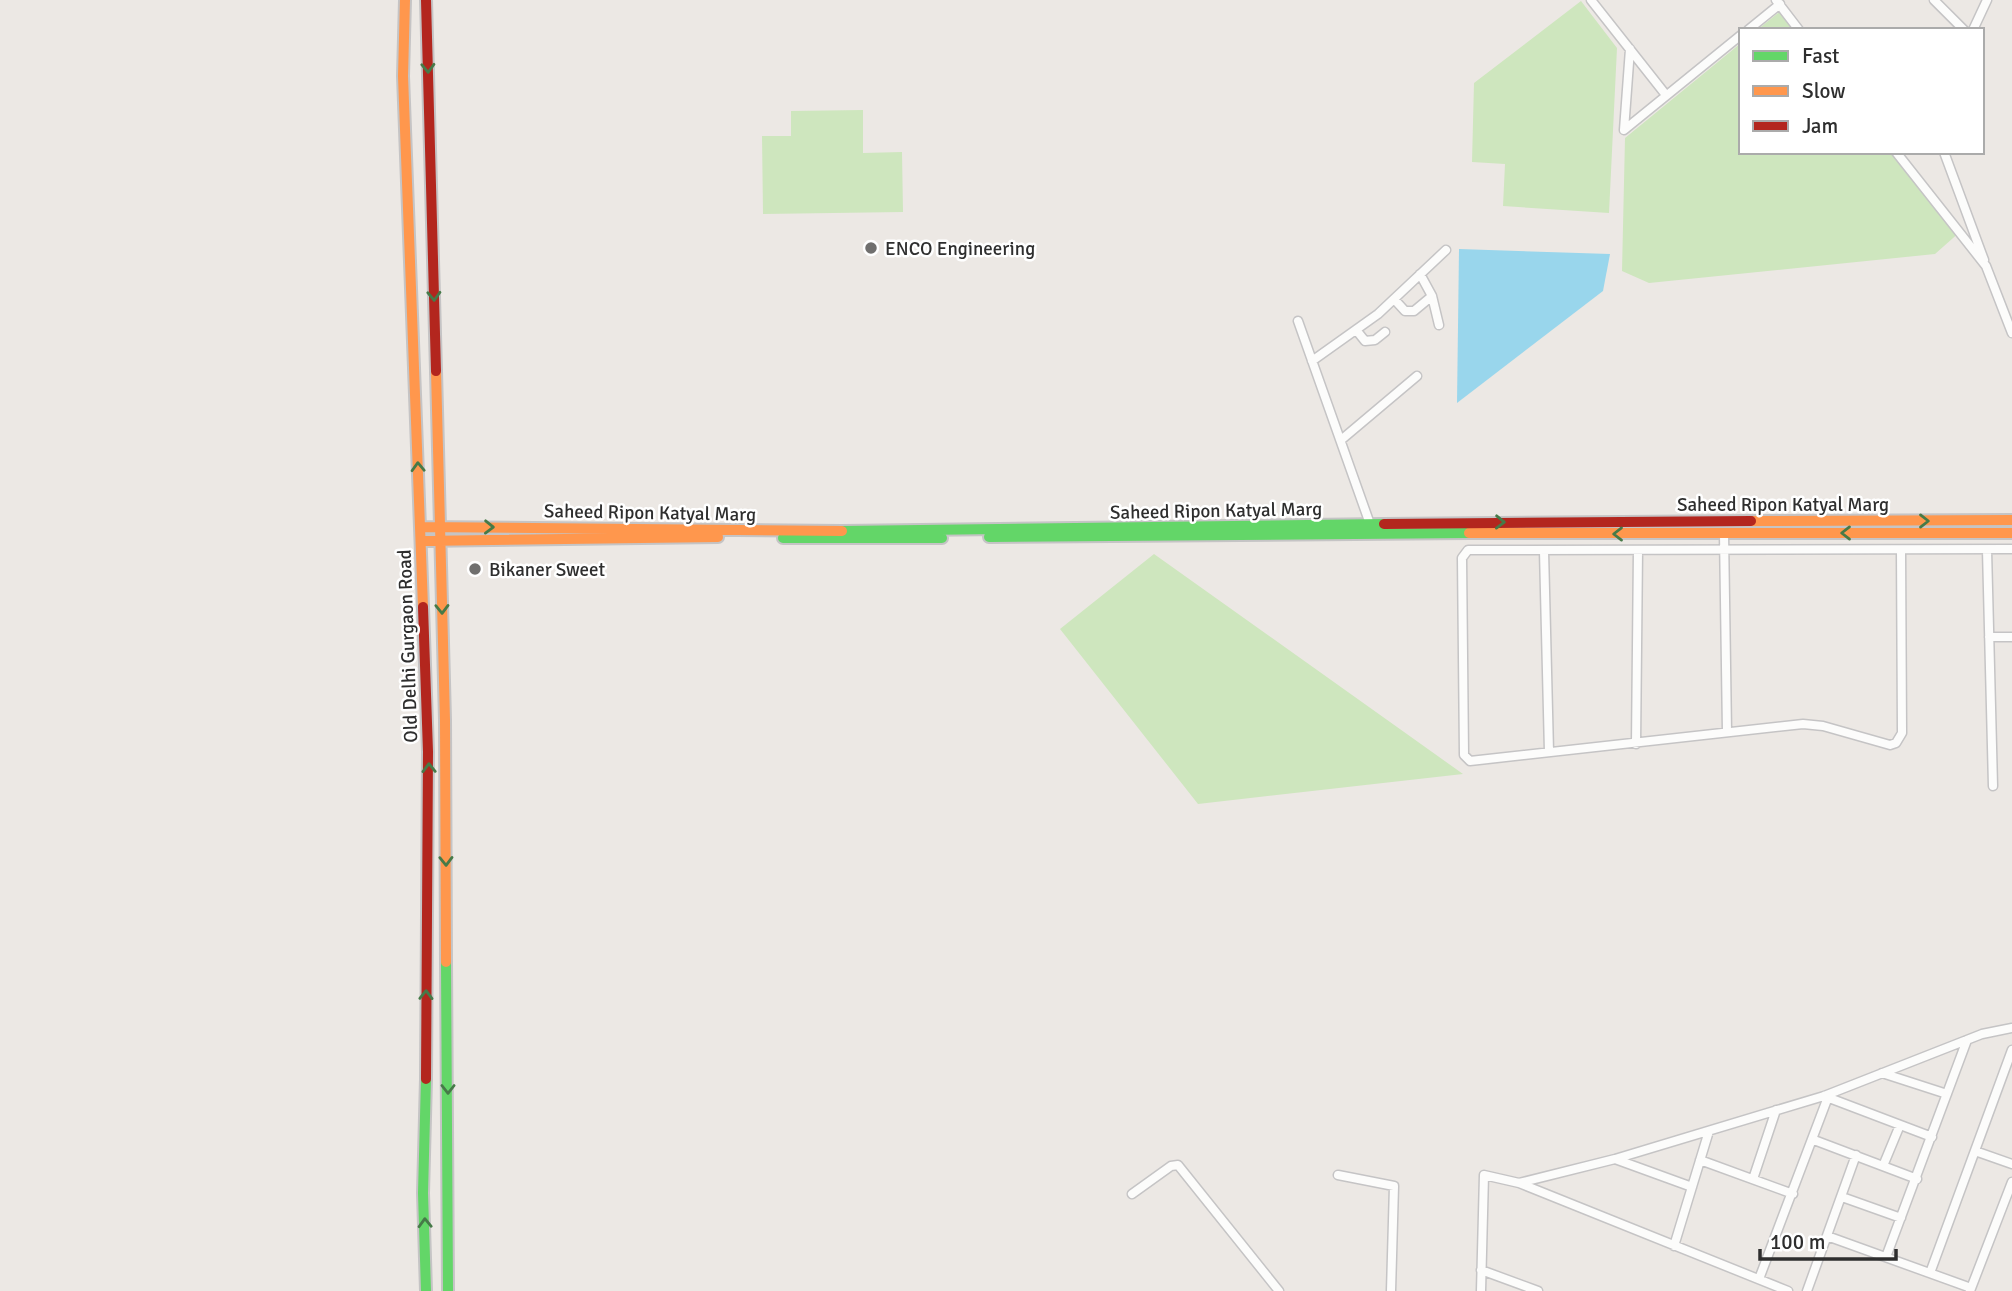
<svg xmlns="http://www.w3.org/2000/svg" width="2012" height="1291" font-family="Signika,sans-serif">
<rect width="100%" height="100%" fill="#ece8e4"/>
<path fill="#cee6be" d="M1581,1l36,47 -8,165 -106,-7 2,-42 -33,-2 2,-79z
M1783,9l17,21h-43z
M1741,43v109h157l63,79 -26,23 -286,29 -27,-12 3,-133z
M863,110v43l39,-1 1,60 -140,2 -1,-78h29v-25z
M1154,554l309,220 -265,30 -138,-175z"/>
<path fill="#99d6ec" d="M1459,249l151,5 -7,37 -146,112z"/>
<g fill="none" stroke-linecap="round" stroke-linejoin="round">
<g stroke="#c5c4c5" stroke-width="11">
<path id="street" d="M1591,0l75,95
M1776,0l23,30
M1934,0l30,30
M1748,30l32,-26
M1973,30l14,-30
M1630,49l-6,81 117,-95
M1896,152l90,114 26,67
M1944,152l40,108
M1420,274l12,22 7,29
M1394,299l11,12h9l18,-15
M1298,321l72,203
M1357,331l8,10 10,-1 10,-8
M1312,361l66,-47 68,-64
M1341,440l76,-64
M1724,534l3,198
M1901,550l1,183 -6,10 -6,2 -67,-19 -20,-2 -333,37 -6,-6 -2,-197 6,-8 544,-1
M1987,550l6,236
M1544,551l5,201
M1989,637h23
M1636,744l2,-194
M1882,1073l65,21
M1824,1096l108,41
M1814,1140l103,39
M1975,1151l37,13
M1615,1159l77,28
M1700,1160l93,34
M1883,1166l17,-41
M1338,1175l56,11 -3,105
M1753,1179l23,-69
M1519,1183l269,108
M1132,1194l39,-28 7,-1 101,126
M1842,1197l59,21
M1827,1236l144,52
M1674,1246l35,-115
M1886,1257l81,-217
M1481,1270l57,21
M1930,1273l82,-223
M1759,1279l69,-182
M1481,1291l3,-116 35,8 96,-24 209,-63 158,-62 30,-6
M1807,1291l49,-136
M1970,1291l42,-109"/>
</g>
<g stroke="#c5c4c5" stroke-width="14">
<path id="fast" d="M842,531l542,-7
M989,537l480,-4
M783,538h159
M446,962l2,329
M426,1291l-3,-98 3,-114"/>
</g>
<g stroke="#c5c4c5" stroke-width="14">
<path id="slow" d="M405,0l-2,76 20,531
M436,371l9,349 1,242
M1751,521l261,-1
M421,527l421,4
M1469,533h543
M422,541l296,-4"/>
</g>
<g stroke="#c5c4c5" stroke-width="14">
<path id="jam" d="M426,0l10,371
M1384,524l367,-3
M423,607l5,145 -2,327"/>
</g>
<use href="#street" stroke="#fcfcfb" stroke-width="8"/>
<use href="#fast" stroke="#63d668" stroke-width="10"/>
<use href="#slow" stroke="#ff974d" stroke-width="10"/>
<use href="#jam" stroke="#b3261e" stroke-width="10"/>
</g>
<defs><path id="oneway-chevron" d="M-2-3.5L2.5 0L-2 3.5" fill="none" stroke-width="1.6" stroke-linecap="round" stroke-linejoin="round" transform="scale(1.75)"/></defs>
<g stroke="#467a48">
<use href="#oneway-chevron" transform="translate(428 68) rotate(88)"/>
<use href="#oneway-chevron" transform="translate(434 296) rotate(88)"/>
<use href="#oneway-chevron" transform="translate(418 467) rotate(-92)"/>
<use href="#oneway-chevron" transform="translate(1924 521)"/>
<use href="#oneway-chevron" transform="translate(1500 522) rotate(1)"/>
<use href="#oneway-chevron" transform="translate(489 527) rotate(1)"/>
<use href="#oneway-chevron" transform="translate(1846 533) rotate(180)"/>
<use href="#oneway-chevron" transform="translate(1618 534) rotate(180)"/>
<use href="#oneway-chevron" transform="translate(442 609) rotate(89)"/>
<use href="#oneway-chevron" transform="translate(429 768) rotate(-91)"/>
<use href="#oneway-chevron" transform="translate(446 861) rotate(89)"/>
<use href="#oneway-chevron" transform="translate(426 995) rotate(-89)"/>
<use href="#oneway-chevron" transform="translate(448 1089) rotate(90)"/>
<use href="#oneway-chevron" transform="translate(425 1223) rotate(-92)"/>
</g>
<g fill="#706f6e" stroke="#fff" stroke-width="2.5">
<circle cx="871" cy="248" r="7"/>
<circle cx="475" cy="569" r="7"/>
</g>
<g text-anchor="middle" stroke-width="5" stroke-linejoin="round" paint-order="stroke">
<g font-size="19" fill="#2e2e2e" stroke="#fff" text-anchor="start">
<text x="885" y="255">ENCO Engineering</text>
<text x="489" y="576">Bikaner Sweet</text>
</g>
<g font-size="19" fill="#2e2e2e" stroke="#fff">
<text x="1783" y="511">Saheed Ripon Katyal Marg</text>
<text transform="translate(1216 510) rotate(-1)" y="7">Saheed Ripon Katyal Marg</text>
<text transform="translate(650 512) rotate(1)" y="7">Saheed Ripon Katyal Marg</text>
<text transform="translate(407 646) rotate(-92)" y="7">Old Delhi Gurgaon Road</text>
</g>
</g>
<rect x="1739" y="28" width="245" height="126" fill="#ffffff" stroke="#ababab" stroke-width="2"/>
<rect x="1753" y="51" width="35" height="10" fill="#63d668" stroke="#ababab" stroke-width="2"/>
<text x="1802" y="63" font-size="21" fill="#2e2e2e">Fast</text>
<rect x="1753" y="86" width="35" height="10" fill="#ff974d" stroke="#ababab" stroke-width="2"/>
<text x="1802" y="98" font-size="21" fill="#2e2e2e">Slow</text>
<rect x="1753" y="121" width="35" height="10" fill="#b3261e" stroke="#ababab" stroke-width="2"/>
<text x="1802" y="133" font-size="21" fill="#2e2e2e">Jam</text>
<path d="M1760 1249v10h136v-10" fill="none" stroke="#2e2e2e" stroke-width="3.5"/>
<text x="1770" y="1249" font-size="21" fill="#2e2e2e" stroke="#ffffff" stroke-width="5" paint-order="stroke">100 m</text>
</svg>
